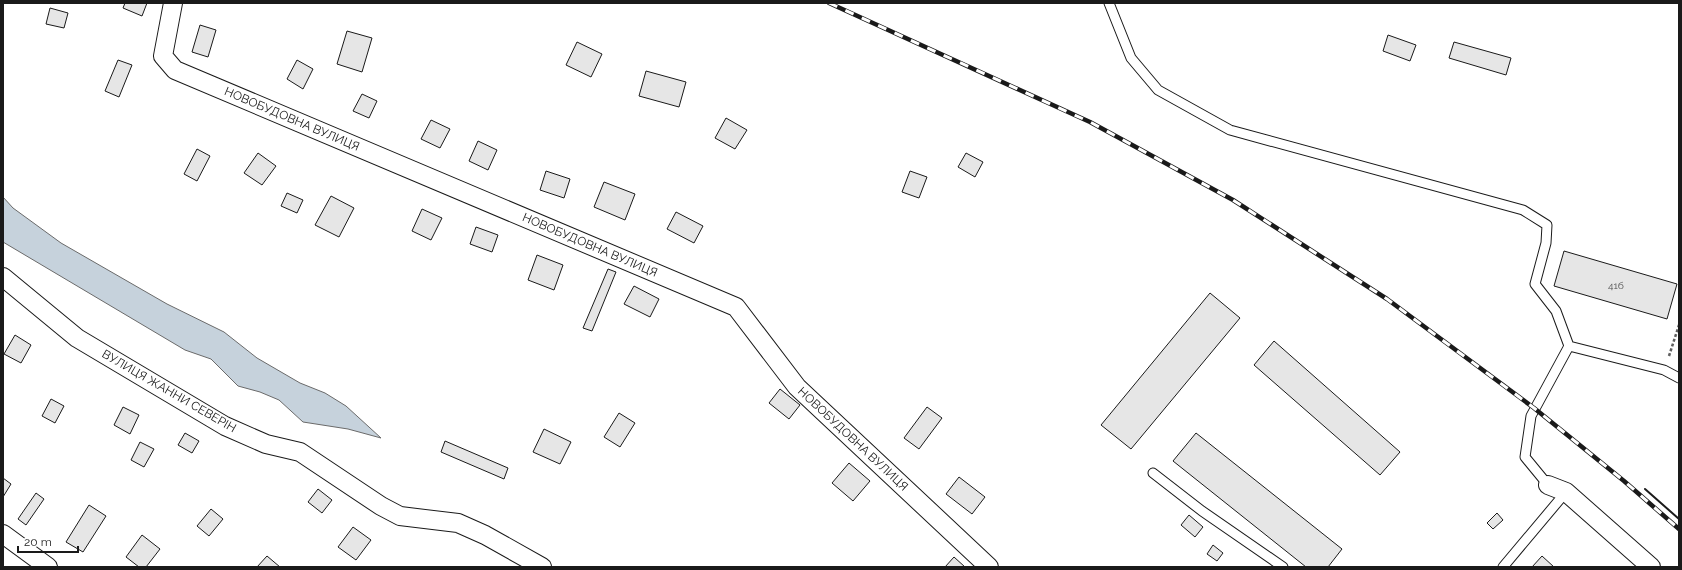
<svg xmlns="http://www.w3.org/2000/svg" width="1682" height="570" font-family="Raleway,sans-serif">
<rect width="100%" height="100%" fill="#fff"/>
<path fill="#c6d2dc" stroke="#6a6a6a" d="M3,197l10,11 48,35 106,61 57,28 33,26 43,25 25,10 21,13 35,32 -33,-9 -45,-7 -24,-22 -19,-8 -22,-6 -27,-27 -26,-9 -182,-108z"/>
<path fill="#e6e6e6" stroke="#1a1a1a" d="M125,3h22l-5,13 -19,-8z
M50,8l18,5 -4,15 -18,-4z
M200,25l16,5 -8,27 -16,-5z
M347,31l25,7 -10,34 -25,-8z
M1388,35l28,10 -6,16 -27,-10z
M577,42l25,12 -11,23 -25,-12z
M1454,42l57,16 -5,17 -57,-17z
M118,60l14,5 -13,32 -14,-6z
M297,60l16,9 -10,20 -16,-10z
M646,71l40,11 -7,25 -40,-11z
M362,94l15,7 -8,17 -16,-7z
M726,118l21,12 -12,19 -20,-11z
M431,120l19,9 -10,19 -19,-9z
M478,141l19,9 -9,20 -19,-9z
M197,149l13,7 -13,25 -13,-7z
M258,153l18,13 -14,19 -18,-12z
M966,153l17,9 -8,15 -17,-10z
M546,171l24,8 -6,19 -24,-8z
M910,171l17,6 -8,21 -17,-6z
M604,182l31,12 -10,26 -31,-13z
M287,193l16,7 -6,13 -16,-7z
M331,196l23,12 -15,29 -24,-12z
M422,209l20,9 -11,22 -19,-9z
M676,212l27,14 -9,17 -27,-14z
M476,227l22,8 -6,17 -22,-8z
M1564,251l113,33 -10,35 -113,-33z
M537,255l26,10 -9,25 -26,-10z
M608,269l8,3 -24,59 -9,-3z
M634,286l25,13 -9,18 -26,-13z
M1210,293l30,25 -109,131 -30,-24z
M15,335l16,10 -10,18 -17,-9z
M1274,341l126,111 -20,23 -126,-110z
M780,389l20,16 -11,14 -20,-16z
M51,399l13,7 -9,17 -13,-7z
M123,407l16,8 -9,19 -16,-9z
M927,407l15,11 -23,31 -15,-11z
M619,413l16,10 -15,24 -16,-10z
M544,429l27,13 -11,22 -27,-12z
M185,433l14,8 -7,12 -14,-8z
M1196,433l146,116 -14,18h-22l-133,-106z
M445,441l63,27 -4,11 -63,-27z
M140,442l14,7 -10,18 -13,-7z
M849,463l21,18 -17,20 -21,-18z
M959,477l26,20 -13,17 -26,-20z
M3,478l8,6 -8,13z
M318,489l14,11 -10,13 -14,-11z
M36,493l8,6 -18,26 -8,-6z
M89,505l17,11 -23,36 -17,-10z
M211,509l12,10 -14,17 -12,-10z
M1497,513l6,7 -10,9 -6,-6z
M1189,515l14,12 -8,10 -14,-12z
M353,527l18,13 -15,20 -18,-13z
M142,535l18,14 -14,18h-7l-13,-10z
M1213,545l10,8 -6,8 -10,-7z
M267,556l13,11h-23z
M1542,556l12,11h-22z
M954,557l11,10h-20z"/>
<g fill="none" stroke-linecap="round" stroke-linejoin="round">
<g stroke="#1a1a1a" stroke-width="11">
<path id="service" d="M1109,3l22,55 27,32 72,40 293,80 24,15 -1,18 -11,41 21,27 13,35
M1153,473l49,38 81,56
M1548,485l-23,-28 6,-41 38,-70 95,24 15,8
M1503,567l63,-75"/>
</g>
<g stroke="#1a1a1a" stroke-width="20">
<path id="minor" d="M173,3l-10,53 12,14 561,237 61,80 192,180
M3,277l74,61 148,88 41,18 34,8 81,54 19,10 58,7 27,12 57,32
M1548,485l18,7 85,75
M3,534l45,33"/>
</g>
<path stroke="#5f5f5f" stroke-width="2.5" stroke-dasharray="3 2" stroke-linecap="butt" d="M1669,356l10,-31"/>
<use href="#service" stroke="#fff" stroke-width="9"/>
<use href="#minor" stroke="#fff" stroke-width="18"/>
<g stroke="#1a1a1a" stroke-width="4.5">
<path id="rail" d="M829,3l261,119 143,78 154,99 147,109 90,73 55,48"/>
</g>
<use href="#rail" stroke="#fff" stroke-width="3" stroke-dasharray="9" stroke-linecap="butt"/>
<path stroke="#1a1a1a" stroke-width="2" d="M1645,489l34,30"/>
</g>
<g text-anchor="middle" stroke-width="3" stroke-linejoin="round" paint-order="stroke">
<g font-size="10" fill="#4d4d4d">
<text x="1616" y="289">41б</text>
</g>
<g font-size="12" fill="#1a1a1a" stroke="#fff">
<text transform="translate(292 119) rotate(23)" y="4">НОВОБУДОВНА ВУЛИЦЯ</text>
<text transform="translate(590 245) rotate(23)" y="4">НОВОБУДОВНА ВУЛИЦЯ</text>
<text transform="translate(169 391) rotate(30)" y="4">ВУЛИЦЯ ЖАННИ СЕВЕРІН</text>
<text transform="translate(853 439) rotate(43)" y="4">НОВОБУДОВНА ВУЛИЦЯ</text>
</g>
</g>
<rect width="1682" height="570" fill="none" stroke="#1a1a1a" stroke-width="8"/>
<path d="M18 546v6h60v-6" fill="none" stroke="#1a1a1a" stroke-width="2"/>
<text x="24" y="546" font-size="12" fill="#1a1a1a" stroke="#ffffff" stroke-width="3" paint-order="stroke">20 m</text>
</svg>
